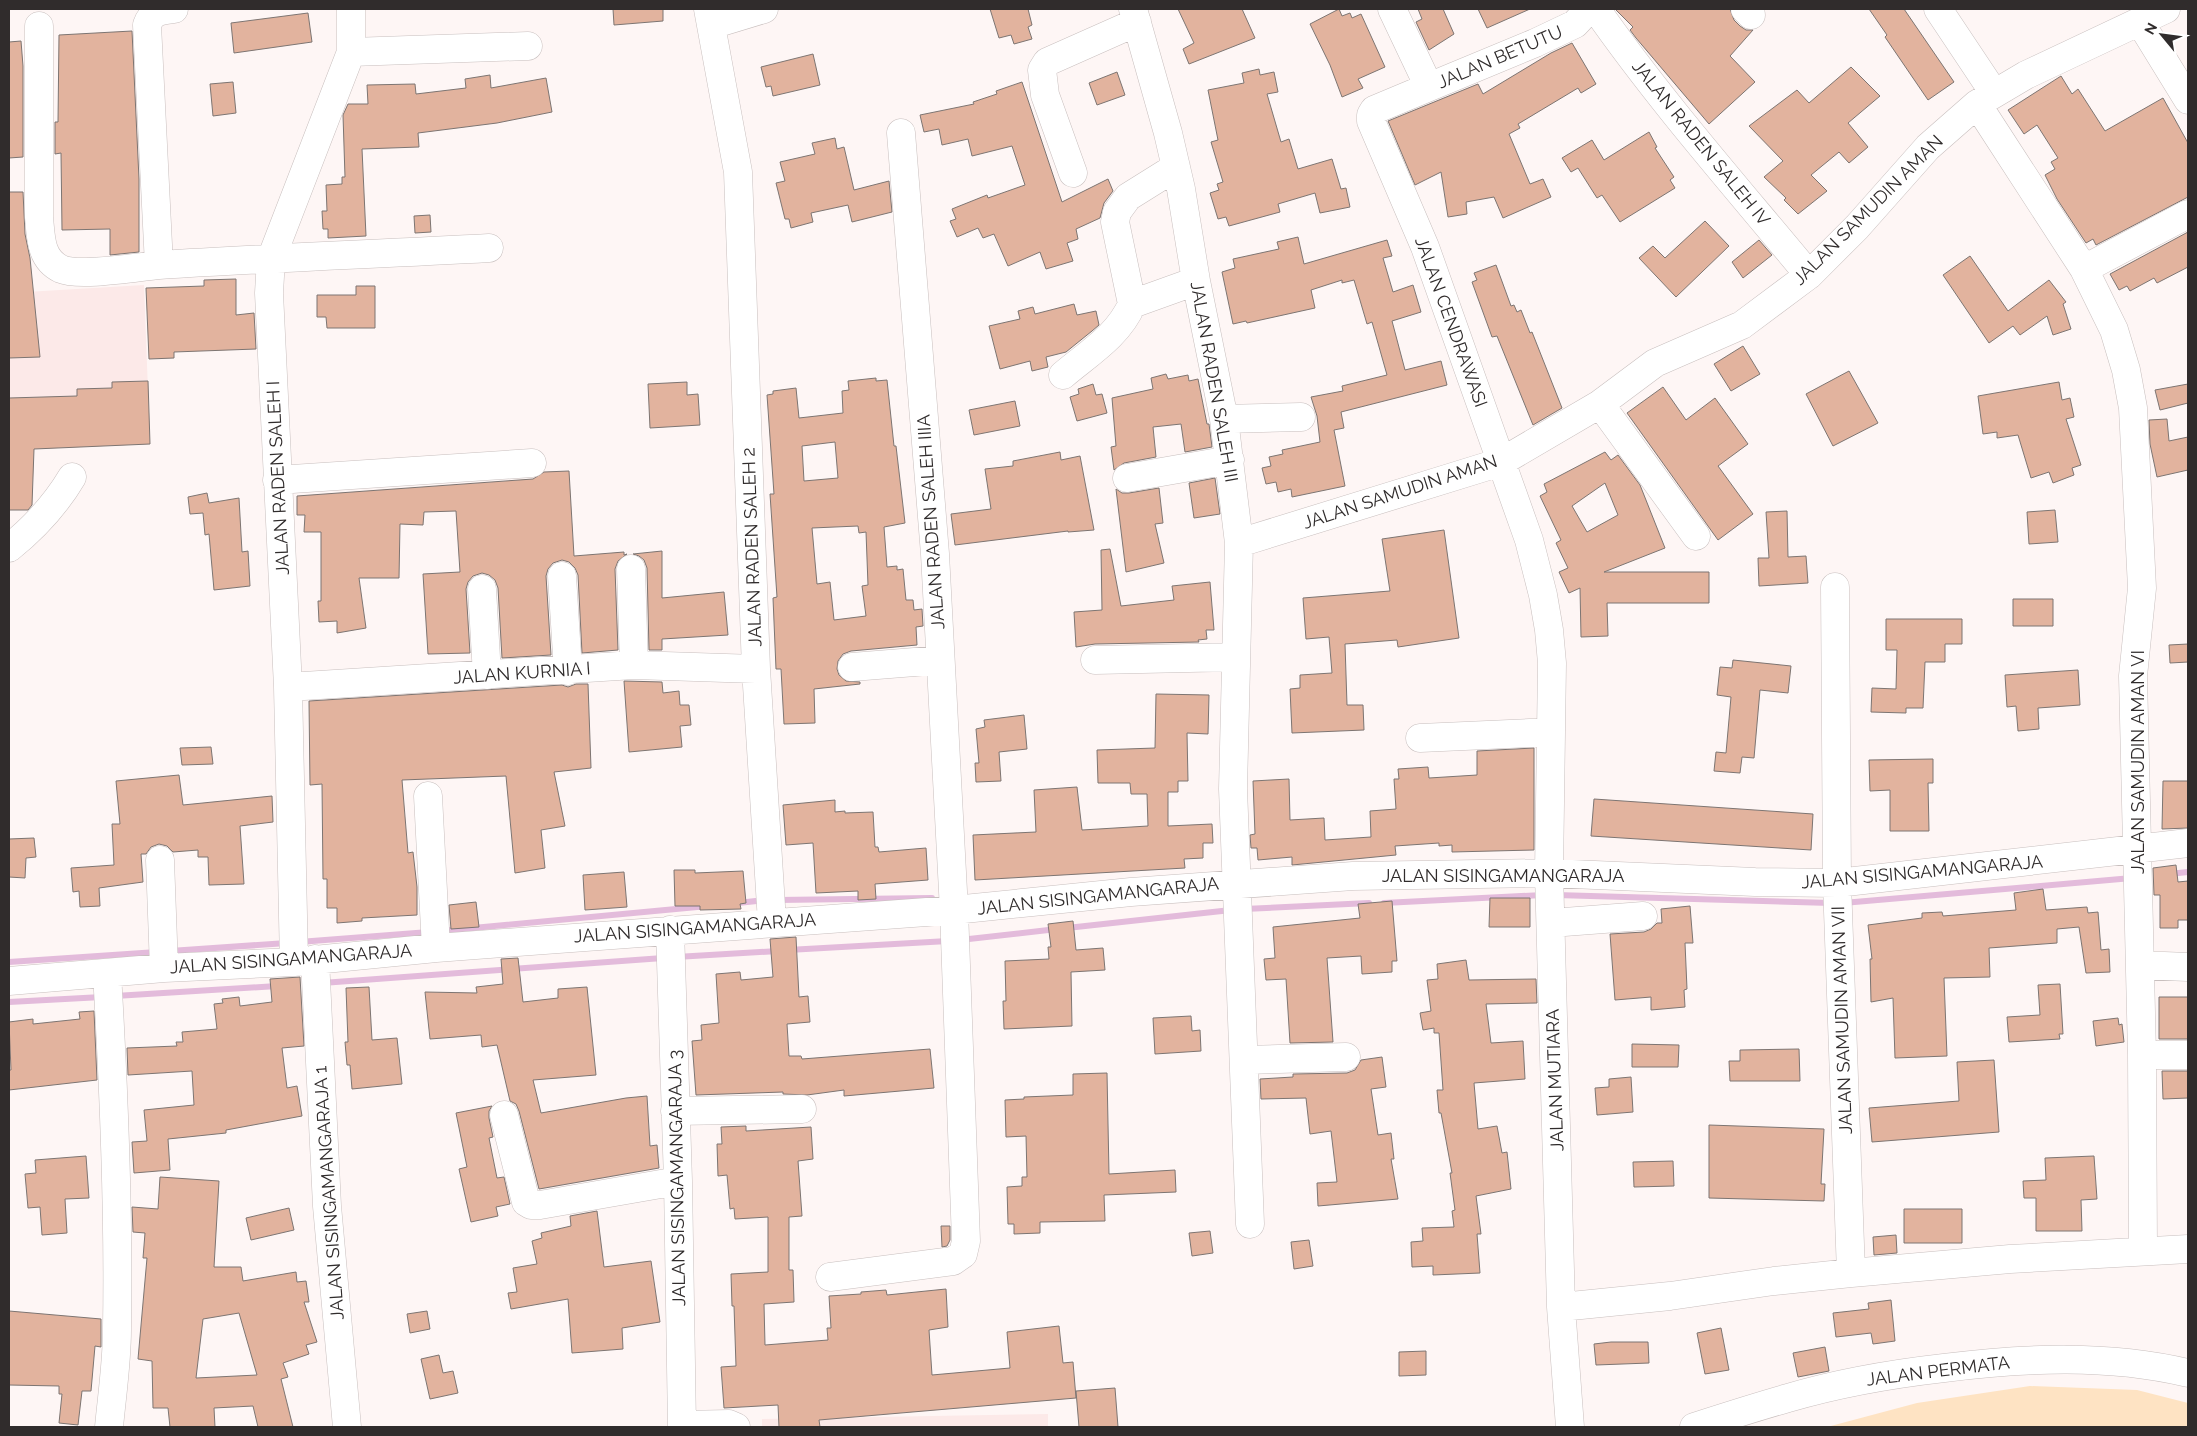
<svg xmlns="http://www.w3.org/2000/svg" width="2197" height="1436" font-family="Raleway,sans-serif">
<rect width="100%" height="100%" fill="#fef6f5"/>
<path fill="#fce9e8" d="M144,285l6,159 -141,6v-157z
M1048,1414v13h-286v-8z"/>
<path fill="#fee3c3" d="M2030,1386l107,4 51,13v24h-361l90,-24z"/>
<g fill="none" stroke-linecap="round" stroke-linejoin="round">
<path stroke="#e3bbdb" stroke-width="6" d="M2169,874l19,-2
M1556,895l275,8
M777,900l155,-2
M738,903l27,-3
M1384,903l159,-8
M1843,903l289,-25
M1244,909l125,-6
M1067,928l164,-18
M441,931l267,-25
M960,940l97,-11
M299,942l130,-10
M788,950l160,-9
M170,951l117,-8
M676,957l102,-6
M9,962l148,-10
M322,983l341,-25
M115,996l162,-10
M9,1002l93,-5"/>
</g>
<path fill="#e2b39e" stroke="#7d7572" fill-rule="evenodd" d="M613,9h50v12l-49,4z
M990,9h38l4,16 -4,2 4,12 -18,5 -3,-9 -12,3z
M1178,9h64l13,29 -66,26 -6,-15 11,-6z
M1339,9l3,7 8,-3 2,5 9,-4 24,53 -27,12 5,9 -21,9 -12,-32 -20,-41z
M1418,9h25l11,25 -25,16 -13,-28 6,-3z
M1478,9h52l-43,19z
M1615,9h115l4,11 6,6 6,4h7l-23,26 25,26 -46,42 -73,-86 -6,-8 3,-3z
M1869,9h35l50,73 -26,18 -43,-63 2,-2z
M308,13l4,29 -78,11 -3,-30z
M132,31l7,148v73l-29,3v-26l-48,1 -1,-77 -6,1v-32h3l1,-87z
M21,41l2,25v91l-14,1v-116z
M1572,43l24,41 -15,9 -3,-5 -60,36 2,4 -11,6 21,50 13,-5 8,18 -48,21 -9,-21 -28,5 1,12 -19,3 -7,-45 -26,13 -27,-64 90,-37 5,10 68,-41z
M813,54l7,31 -47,11 -2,-10 -5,1 -5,-20z
M1851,67l29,29 -32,27 20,24 -19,16 -10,-11 -28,23 16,16 -29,23 -14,-14 2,-2 -22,-21 19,-16 -34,-35 48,-36 12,13z
M1259,69l1,6 14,-3 4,20 -11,2 14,48 8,-3 9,30 34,-10 9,30 5,-1 4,19 -30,6 -5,-20 -37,11 2,8 -51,14 -3,-9 -8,2 -8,-26 9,-3 -2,-6 6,-2 -12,-40 7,-2 -10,-50 36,-7 -2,-10z
M1117,72l8,23 -28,10 -8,-22z
M490,75l1,13 55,-10 6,34 -55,11 -79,10 1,14 -57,2 4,87 -38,2v-9h-5l-1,-18h5l-1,-26 16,-1v-7h3l-2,-62 5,-11h20l-1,-19 48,-1 1,10 50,-6 -1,-9z
M2061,76l11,18 6,-5 27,42 58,-33 25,45v54l-92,48 -3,-6 -7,4 -29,-44 -12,-24 10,-6 -4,-7 7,-4 -21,-33 -13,9 -16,-24z
M233,82l3,31 -23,3 -3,-32z
M1022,82l40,120 46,-23 5,12 -9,12 -4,15 -24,11 2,10 -11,4 6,18 -27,8 -6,-17 -32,14 -14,-32 -11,4 -5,-10 -21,9 -7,-16 6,-2 -4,-10 35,-14 1,3 37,-13 -13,-39 -40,10 -4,-17 -26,6 -3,-16 -15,3 -4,-17 54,-11 -1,-2 24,-8 -1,-3z
M1649,132l8,15 -2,1 19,29 -4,3 5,8 -55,34 -18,-27 -5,3 -19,-30 -7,4 -9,-14 30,-18 12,20z
M835,138l2,11 7,-2 10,43 35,-9 3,31 -40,10 -4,-17 -37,8 2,9 -22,6 -2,-9h-4l-9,-36 9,-2 -5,-19 35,-8 -3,-11z
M9,192h14l2,42 5,24 10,99 -31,1z
M430,215l1,17 -16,1 -1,-17z
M1705,221l24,25 -53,51 -37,-39 14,-12 12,12z
M2188,232v35l-31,16 -3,-5 -24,13 -3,-5 -8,4 -9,-16z
M1298,237l6,27 83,-24 5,16 -9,2 10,34 20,-7 8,27 -29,9 13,49 36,-9 6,24 -106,27 3,16 -10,2 11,56 -53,11 -1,-8 -13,3 -2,-10 -10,2 -4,-16 9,-2 -2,-9 14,-3 -1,-4 38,-8 -3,-26 -6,-19 32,-6 -1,-5 45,-11 -15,-53 -5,2 -13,-44 -12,3v-3l-31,10 4,18 -68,15 -1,-2 -13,3 -11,-52 13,-4 -2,-9 46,-10 -2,-7z
M1759,240l13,15 -29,23 -11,-16z
M1970,256l38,55 41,-31 17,22 -3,2 8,25 -18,6 -6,-19 -27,19 -7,-9 -24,17 -46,-68z
M1496,265l15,41 3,-1 3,7 4,-2 9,23 2,-1 30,76 -29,17 -36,-89 -5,1 -20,-55 5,-2 -3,-7z
M236,279v36l18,-2 2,36 -82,3v6l-25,1 -3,-71 58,-2v-6z
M356,286h19v42h-48l-1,-11h-9v-22h39z
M1074,304l3,11 19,-4 3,14 -7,6 -26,21 -20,5 2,10 -16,4 -2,-10 -30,8 -11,-43 31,-7 -2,-8 15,-4 2,7z
M1743,346l17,28 -29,17 -17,-27z
M1849,371l29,52 -45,23 -27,-52z
M1166,374l2,5 20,-4 1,6 9,-2 9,45h2l3,23 -27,5 -4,-28 -28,3 3,30 -32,6 -10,7 -3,-23 5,-1 -4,-48 41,-9 -2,-11z
M876,378v3l11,-1 7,66h2l9,77 -21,4 3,40 10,-1v4l6,-1 3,31h7l1,10 8,-1 1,17 -7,1 1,18 -66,6 -8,3 -5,7 -1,8 2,6 7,6 14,1v2l-46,5 1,34 -31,1 -3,-55h-5l-3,-71 4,-1 -7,-103h4l-7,-99 6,-1v-3l23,-3 3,30 44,-5 -1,-22 7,-1 -1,-9zM835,442l3,36 -34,3 -2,-35zM858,526l1,7 7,-1 2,53 -6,1 4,30 -32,4 -4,-38 -13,2 -5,-56z
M148,381l2,63 -116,5 -2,56 -4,5h-19v-112l68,-2v-7l35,-1v-6z
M687,382v13l11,-1 2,31 -50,3 -2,-44z
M2059,382l3,18 8,-2 4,19 -8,2 15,46 -9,3 2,7 -21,8 -4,-11 -18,6 -13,-43 -21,3v-6l-14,2 -5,-38z
M1093,384l3,11 6,-1 5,19 -30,8 -7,-24 9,-3 -1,-5z
M2188,384v19l-28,7 -5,-20z
M1663,387l23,33 29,-22 33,46 -30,22 35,48 -35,26 -91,-127z
M1015,401l5,25 -46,9 -5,-25z
M2167,419l2,22 19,-4v33l-31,7 -7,-33 -1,-24z
M1060,452l1,8 19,-4 14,74 -26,2v-1l-113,14 -4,-31 40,-5 -6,-40 28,-3v-5z
M1605,452l6,8 7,-5 22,30 25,63 -61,24h105v31h-102l1,33 -27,1 -1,-49 -11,5 -10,-21 9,-4 -12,-25 5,-3 -21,-44 7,-4 -3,-8zM1605,483l13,32 -31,17 -15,-26z
M569,471l5,85 50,-4v3l3,-1 -9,7 -3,8 3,81 -36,3 -4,-78 -3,-7 -6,-6 -7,-2 -9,3 -5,6 -2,7 5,79 -49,3 -4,-70 -3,-8 -6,-5 -7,-2 -9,3 -5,6 -2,7 4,64 -42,1 -5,-80 37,-2 -4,-61 -32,1 -1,13 -23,-1 -1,54h-40l7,50 -29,5v-12l-18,1 -1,-21h3v-69h-17l1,-17h-8v-19l236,-17 11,-7z
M1215,478l5,36 -26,4 -5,-35z
M1159,488l4,35 -8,1 9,39 -38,9 -10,-83 6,4h7z
M207,493l2,10 30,-5 3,54 6,-1 2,35 -36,4 -5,-56 -4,1 -2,-22 -13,1 -2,-17z
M2055,510l3,32 -29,2 -2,-32z
M1787,511l1,46 18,-1 2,27 -49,3 -1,-28h11l-3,-46z
M1444,530l15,108 -61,9 -1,-7 -52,4 2,61h16l1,25 -72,3 -2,-44 10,-1v-13l32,-2 -3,-36 -23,2 -3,-41 87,-7 -8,-52z
M1110,549l11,57 53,-6 -2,-14 38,-4 4,48h-8l1,9 -9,1 1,2 -104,2 -19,3 -2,-35 28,-2 -1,-60z
M662,551v47l62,-6 4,43 -66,4v11h-13l-2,-82 -3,-8 -5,-4 -6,-2z
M2013,599h40v27h-40z
M1886,619h76v25h-17v18h-20l-2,46h-17v5l-35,-1 1,-24 24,1 1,-39h-11z
M2188,644v18l-18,1 -1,-18z
M1733,660l58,6 -3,27 -28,-3 -6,68 -12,-1 -2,16 -26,-2 2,-19 10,1 5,-56 -14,-2 3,-28 12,1z
M2078,670l2,35 -42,3 1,21 -21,2 -2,-25 -9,1 -2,-32z
M624,681l38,1 1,11 16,-2 1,14h9l2,20 -11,1 2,21 -53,5z
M576,684h12l3,84 -37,4 11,54 -24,4 4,38 -30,5 -9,-97 -104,4 6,73 5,-1 4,35v28l-55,3v3l-25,2v-15h-10v-29h-4l-1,-95 -12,1 -1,-84 253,-16 6,2z
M1156,694l53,1 -1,39 -21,-1 1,48h-10v11h-10v34l44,-2 1,19h-10v15l-19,1 1,9 -210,12 -2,-45 63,-3 -2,-42 43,-3 5,43 66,-4 -1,-32h-16l-1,-11h-32l-1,-33 58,-2z
M1024,715l3,34 -28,3 2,29 -25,1 -1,-19h4l-3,-34 9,-2 -1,-7z
M211,747l2,17 -31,1 -2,-17z
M1534,748v102l-82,2v-7l-13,1v-3l-44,3 1,9 -104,10v-8l-34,3 -1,-12h-6l-1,-13 5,-1 -2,-53 36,-2 1,41 34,-2 1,22 46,-3 -1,-26 26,-2 -2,-30h5l-1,-10 30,-2 1,11 48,-3v-24z
M1933,759v24h-5l1,48h-39v-41l-20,1 -1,-31z
M179,775l4,30 89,-9 1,26 -33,4 4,58 -35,1 -1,-28h-10v-7l-25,2 -6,-6 -8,-2 -8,3 -5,7h-5l2,28 -44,6 1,18 -20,1 -1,-16 -6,1 -2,-24 43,-3 -2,-41h8l-4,-43z
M2163,781h25v47l-26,1z
M1594,799l219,15 -2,36 -220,-14z
M835,800v12l10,-1v2l28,-1 2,35h3l1,5 47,-4 2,32 -53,4 1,15 -18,1v-9l-42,2 -3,-50 -27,2 -3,-40z
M34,838l2,19 -10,1 -1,20 -16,-1v-38z
M2176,865l2,17 10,-1v39h-10v8h-18v-33h-6l-1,-27z
M674,870h21v3l48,-2 3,32 -6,1 1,5 -41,1v-4h-25z
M624,872l3,35 -42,3 -2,-35z
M2043,889l3,21 41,-3 1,6 10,-1 3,38 8,-1 1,23 -24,1 -7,-46 -22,2v14l-68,5 1,29 -46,1 3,78 -52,2 -2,-60 -22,4 -1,-43h2l-4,-34 54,-7v-5l20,-1 1,4 73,-6 -2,-17z
M1490,898h40v29h-41z
M1392,901l5,60h-5v11l-30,2 -1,-18 -34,2 6,84 -43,1 -4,-64 -20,1 -2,-21 11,-1 -2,-31 87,-9 -2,-14z
M476,902l3,25 -28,2 -2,-24z
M1690,906l3,37h-8l2,46 -3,1 1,17 -34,3v-13l-36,3 -5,-66 34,-2 7,-3 6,-6h5l-1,-14z
M1073,921l3,29 27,-2 2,22 -34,2 1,54 -68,3 -1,-28h3l-1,-40 44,-2 -1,-12h3l-3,-23z
M796,937l3,60 9,-1 2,26 -23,2 2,32h12l1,3 128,-10 4,39 -90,8v-6l-37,5 -24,-1v-2l-87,3 -4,-54 10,-1 -1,-15 18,-2 -3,-49 24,-2 1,8 32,-3 -3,-38z
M518,958l5,44 35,-4v-9l29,-2 9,88 -63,5 8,33 85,-15 21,-2 3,50 7,-1 2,23 -120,21 -20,-78 -3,-7 -6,-3 -13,-56 -15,2 -1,-12 -51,4 -5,-47 52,1 -1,-6 27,-3 -2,-25z
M1466,960l3,20 67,-1 1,24 -51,1 5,39 32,-2 2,38 -51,4 4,46 19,-3 5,27 5,-1 4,37 -35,7 5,38h-4l3,39 -47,2v-9l-21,1 -1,-25 12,-1 -1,-13 32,-1 -2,-16 3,-1 -5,-37h2l-11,-60h-2l-2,-23h6l-4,-57h-5v-5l-11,2 -3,-17 11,-2 -4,-31 11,-1 -1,-15z
M300,977l4,69 -22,2 5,40 10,-2 5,30 -76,14v3l-58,6 2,31 -36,3 -2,-31 15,-1 -3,-31 50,-5 -2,-34 -64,4 -1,-27 50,-2 -1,-4h7l-1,-10 35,-3 -3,-25 9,-1 -1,-4 17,-2 1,9 32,-4 -2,-23z
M2060,984l3,50h-4l1,5 -51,3 -2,-25 33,-2 -2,-30z
M369,987l3,53 25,-2 5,46 -50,5 -2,-24h-3l-2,-23h3l-2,-54z
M2159,997h29v42h-29z
M94,1011l3,69 -88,10v-20h2l-2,-48 24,-3v5l47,-5 -1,-7z
M1191,1016l1,15 8,-1 1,21 -46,3 -2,-36z
M2118,1018l1,7 3,-1 2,18 -28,4 -3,-25z
M1632,1044l47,1 -1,22h-46z
M1799,1049l1,32h-70l-1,-20h11v-11z
M1382,1057l4,30 -15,2 7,46 13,-2 3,26h-3l7,40 -80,7 -1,-23 20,-1 -6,-51 -21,3 -4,-36 -45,1 -1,-20 33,-2v-3l54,-1 8,-3 6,-10z
M1994,1060l5,72 -127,10 -3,-34 90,-7 -2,-39z
M2162,1071h26v27l-25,1z
M1107,1073l2,101 66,-4 1,22 -72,3 1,26 -65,1v11l-26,1v-10h-6l-1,-37 15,-1v-9h5l-1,-41 -20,1 -1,-37 19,-1v-2l49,-2v-21z
M1631,1077l2,35 -36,3 -2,-27 14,-1v-8z
M492,1106l-3,5v7l4,19 -4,1 8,40 7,-1 6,27 -14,3 2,9 -27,6 -12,-53 8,-2 -11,-54z
M1709,1125l115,4 -3,55h4l-1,17 -115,-3z
M746,1126v5l65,-4 2,32 -15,2 4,55 -13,1v53h4l1,32 -30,2 1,41 63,-5 -1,-12h4l-2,-32 32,-2v-2l25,-2 1,5 59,-6 2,38 -19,3 3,45 78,-7 -3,-36 52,-6 4,37 10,-1 3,36 -257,22 1,7h-41l-1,-22 -54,3 -3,-41 15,-1 -2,-60h-2l-1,-32 37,-2v-55l-33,2 -1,-11 -4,1 -3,-34 -9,1 -1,-32h5l-1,-17z
M86,1156l3,42 -24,1 2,34 -25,2 -2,-28 -12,1 -3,-34 11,-1 -1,-13z
M2094,1156l3,43 -16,1 1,31h-46v-33h-12l-1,-17 23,-1 -1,-22z
M1673,1161l1,25 -40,1 -1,-25z
M160,1177l59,4 -5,86h27l2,14 53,-9 1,10 9,-1 3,21h-5l13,40 -11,3 3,9 -26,9 5,14 -7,2 12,48h-35l-5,-21 -39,2 1,19h-45l-2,-19h-15l-1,-47 -14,-2 9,-101h-4l2,-25 -12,-1 -1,-25 26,2zM239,1313l18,62 -61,3 7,-59z
M289,1208l5,22 -43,10 -5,-22z
M1904,1209h58v34h-58z
M597,1211l7,56 47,-6 9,61 -38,6 1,21 -51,4 -4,-54 -57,10 -3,-16 9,-1 -4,-24 24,-4 -5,-23 10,-3 -1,-5 30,-7 -1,-10z
M941,1226h9v14l-3,6 -5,1z
M1210,1231l3,22 -21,3 -3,-23z
M1896,1235l1,18 -23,2 -1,-18z
M1309,1240l4,26 -19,3 -3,-27z
M1891,1300l4,41 -22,3 -2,-11 -35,4 -3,-24 36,-4 -1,-6z
M9,1311l92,8v28l-6,-1 -4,45h-9l-4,34 -19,-2 3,-29h-3v-8l-50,-1z
M427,1311l3,18 -20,4 -3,-19z
M1721,1328l8,42 -24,4 -8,-41z
M1611,1342h37l1,21 -53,2 -2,-21z
M1825,1347l4,24 -31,6 -5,-24z
M1426,1351v24l-27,1v-24z
M439,1355l4,18 10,-2 5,22 -28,6 -9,-40z
M1115,1388l3,39h-39l-3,-36z"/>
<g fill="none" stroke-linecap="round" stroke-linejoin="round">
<g stroke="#c8bfbe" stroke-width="29">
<path id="minor" d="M708,9l30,163 18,497 16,253
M1133,9l35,124 13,56 15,92 28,138 15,124 -6,246 17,435
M1392,9l37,78 106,-44 40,-19 14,-15
M1596,9c65,93 141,179 213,266
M1745,9l6,6
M1938,9l56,84
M2140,22l48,78
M711,25l53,-16
M39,26v191c2,20 1,42 22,52 18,8 76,-2 98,-4 110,-7 220,-11 330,-17
M351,52l177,-6
M1429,87l-55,23 -3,5v6l54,126 104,293 14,55 6,35 3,33 -3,210 12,434 9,120
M1977,104l107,165 30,61 12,40 7,38 9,180 -9,88 9,379 1,196
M1176,167l-48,30 -11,15 -2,10 17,82 64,-23
M1073,173l-28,-78 -3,-25 5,-8 90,-40
M159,265l-12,-240c5,-14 13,-14 27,-16
M2084,269l104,-55
M1063,375c26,-22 56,-40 69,-71
M1600,404l96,132
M1224,419l77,-2
M1127,478l103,-18
M277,480l255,-17
M1239,543l262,-81 99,-58 55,-41 87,-38 67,-50 48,-48 71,-80 49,-43 49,-29 140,-66
M9,548c25,-20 47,-44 63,-71
M631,569l3,96
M562,576l6,95
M1835,587l2,296 14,390
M482,589l5,86
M1095,660l141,-3
M852,667l88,-7
M288,687l346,-22 122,4
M1420,738l131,-6
M428,796l8,152
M160,860l4,108
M1551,923l92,-7
M670,930l8,251 4,246
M315,959l12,247 20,221
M294,962l-6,-275 -19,-394 2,-34 80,-207v-43
M2140,965l48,2
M107,973c7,119 12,237 10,356 0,33 -5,66 -8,98
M9,981l155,-13 130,-6 142,-14 518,-38 177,-18 222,-16 196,-3 206,9 82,1 351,-40
M2142,1055h46
M1244,1060l102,-3
M675,1111l127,-2
M504,1115l22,87 5,3h9l138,-24
M830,1277l123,-16 10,-7 3,-13 -12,-331 -19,-356 -34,-421
M1561,1307l109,-11 104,-15 77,-8 159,-14 178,-10
M682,1425l47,-1 7,3
M1694,1427c31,-10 62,-20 94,-29 51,-15 103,-24 156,-30 81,-10 164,-14 244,5"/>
</g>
<use href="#minor" stroke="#fff" stroke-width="28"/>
</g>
<g text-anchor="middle" stroke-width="4.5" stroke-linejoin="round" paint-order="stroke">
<g font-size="18" fill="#302c2c" stroke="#fff">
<text transform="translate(1500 57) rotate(-23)" y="6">JALAN BETUTU</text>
<text transform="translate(1701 143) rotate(51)" y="6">JALAN RADEN SALEH IV</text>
<text transform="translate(1868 210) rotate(-45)" y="6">JALAN SAMUDIN AMAN</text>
<text transform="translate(1451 322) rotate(70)" y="6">JALAN CENDRAWASI</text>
<text transform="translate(1214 382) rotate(80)" y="6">JALAN RADEN SALEH III</text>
<text transform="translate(278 478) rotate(-93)" y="6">JALAN RADEN SALEH I</text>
<text transform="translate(1400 492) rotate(-18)" y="6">JALAN SAMUDIN AMAN</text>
<text transform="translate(931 522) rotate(-94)" y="6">JALAN RADEN SALEH IIIA</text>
<text transform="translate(752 547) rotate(-92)" y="6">JALAN RADEN SALEH 2</text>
<text transform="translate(522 673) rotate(-4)" y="6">JALAN KURNIA I</text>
<text transform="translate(2138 762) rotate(-90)" y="6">JALAN SAMUDIN AMAN VI</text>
<text transform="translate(1922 872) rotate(-5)" y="6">JALAN SISINGAMANGARAJA</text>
<text x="1503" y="882">JALAN SISINGAMANGARAJA</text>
<text transform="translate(1098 896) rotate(-6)" y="6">JALAN SISINGAMANGARAJA</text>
<text transform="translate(695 928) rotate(-4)" y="6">JALAN SISINGAMANGARAJA</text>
<text transform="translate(291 959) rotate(-4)" y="6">JALAN SISINGAMANGARAJA</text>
<text transform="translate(1842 1020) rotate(-92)" y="6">JALAN SAMUDIN AMAN VII</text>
<text transform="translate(1555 1080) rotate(-92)" y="6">JALAN MUTIARA</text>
<text transform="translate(677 1178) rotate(-91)" y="6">JALAN SISINGAMANGARAJA 3</text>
<text transform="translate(329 1193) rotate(-94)" y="6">JALAN SISINGAMANGARAJA 1</text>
<text transform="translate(1938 1371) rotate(-7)" y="6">JALAN PERMATA</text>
</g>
</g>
<rect width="2197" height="1436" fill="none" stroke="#302c2c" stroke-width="20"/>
<g transform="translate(2162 35) rotate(299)" stroke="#ffffff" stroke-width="4" paint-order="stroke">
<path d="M0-4L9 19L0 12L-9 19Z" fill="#302c2c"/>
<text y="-8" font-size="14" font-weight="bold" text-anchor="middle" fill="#302c2c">N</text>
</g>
</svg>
